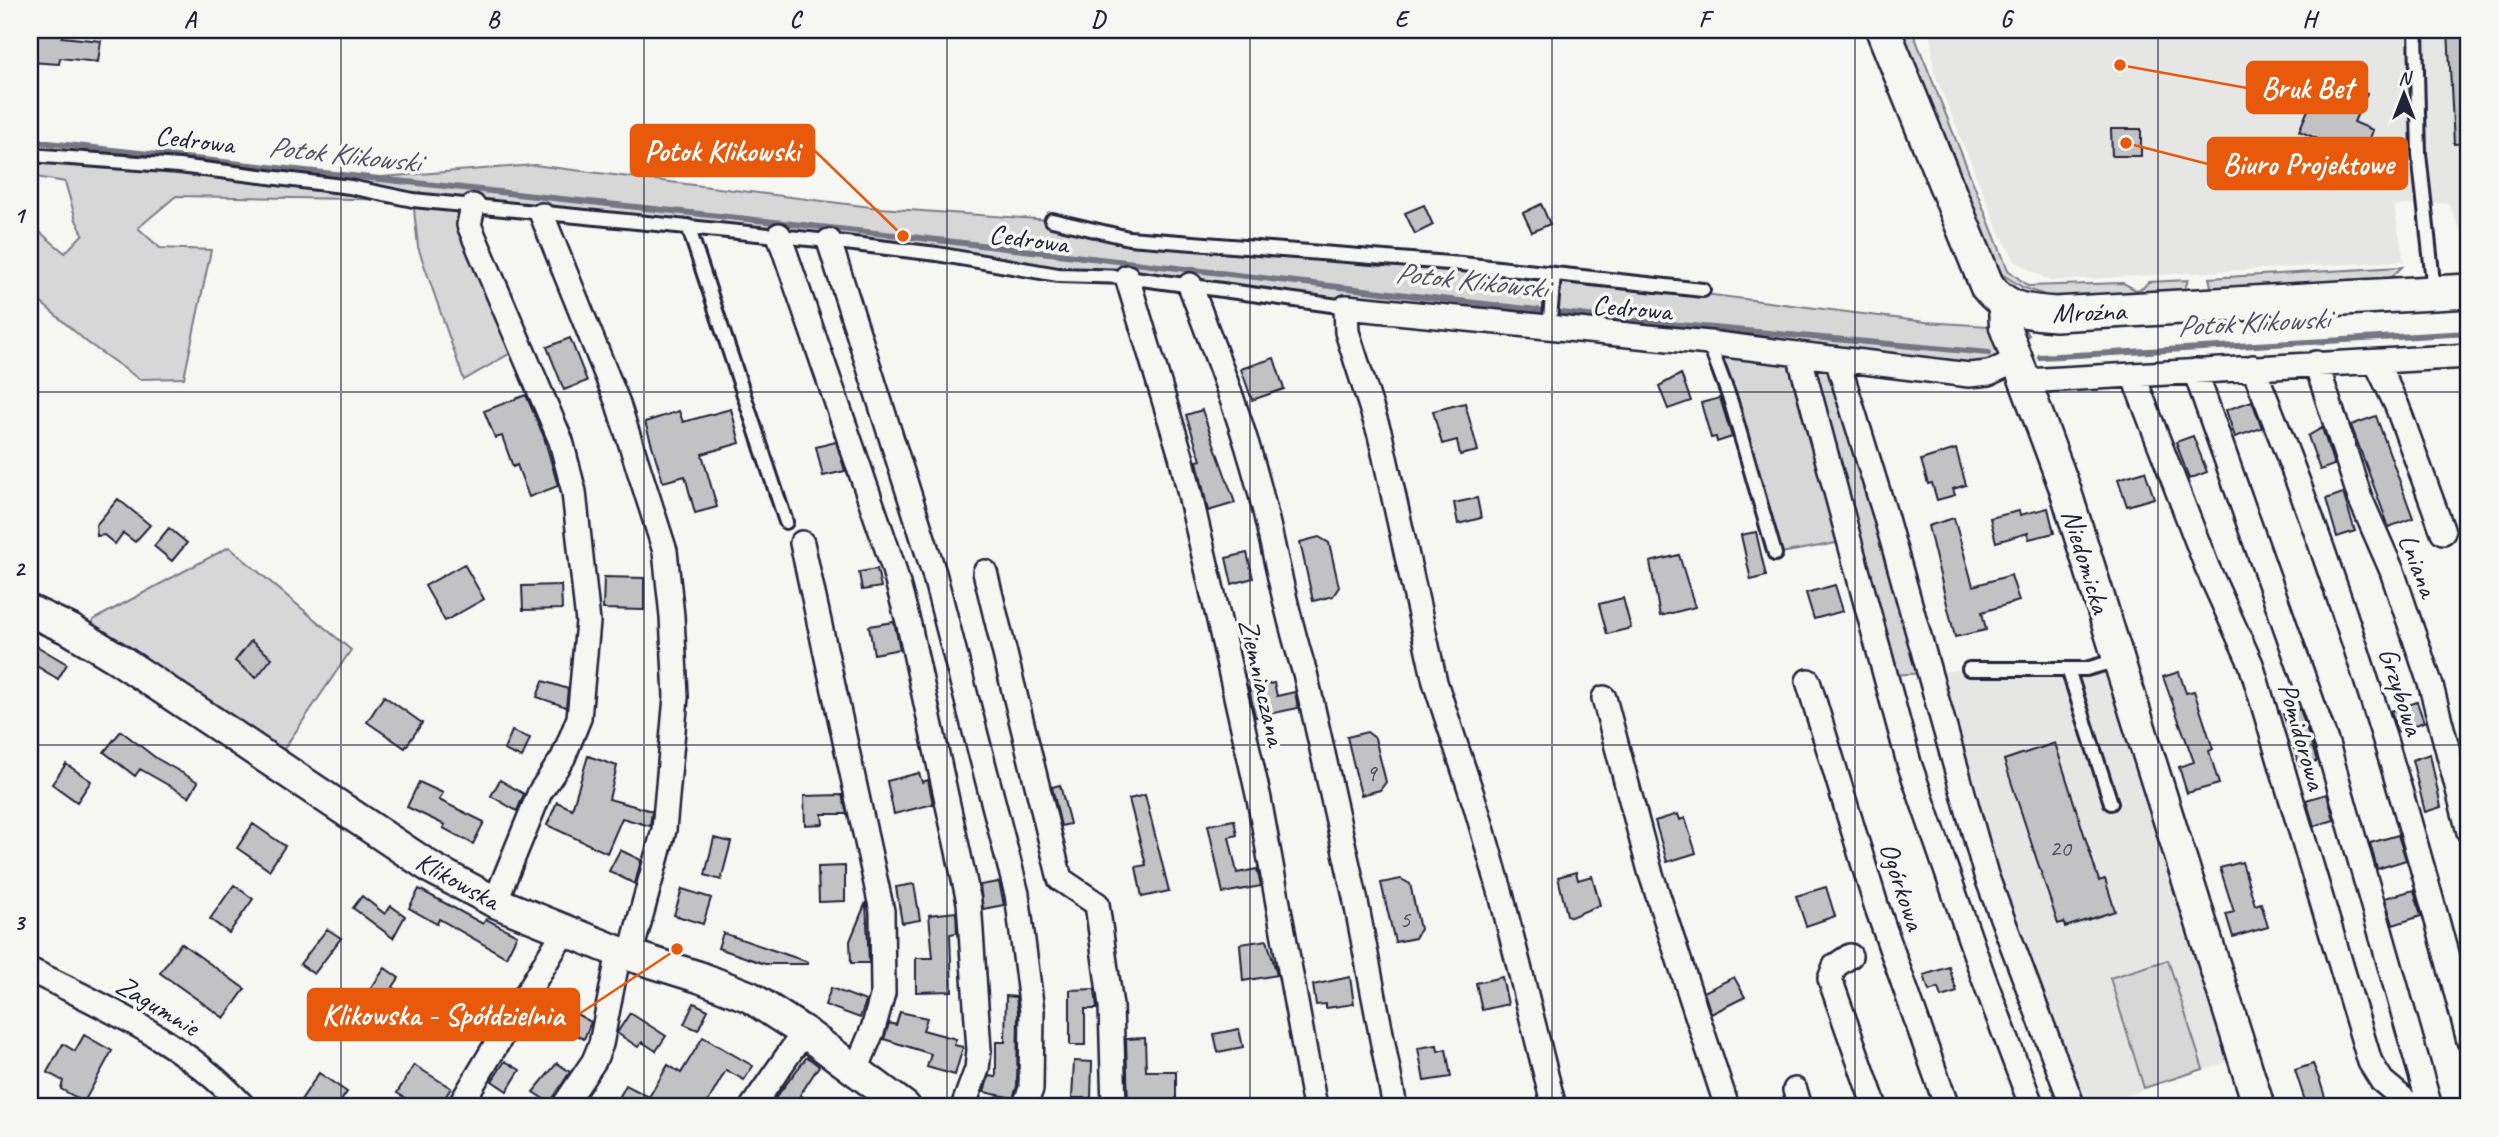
<svg xmlns="http://www.w3.org/2000/svg" width="2499" height="1137" font-family="Caveat,sans-serif">
<rect width="100%" height="100%" fill="#f6f6f2"/>
<filter id="ink" filterUnits="userSpaceOnUse"><feTurbulence type="fractalNoise" baseFrequency=".0143" numOctaves="2"/><feDisplacementMap in="SourceGraphic" scale="14" xChannelSelector="R" yChannelSelector="G"/><feConvolveMatrix kernelMatrix="1 2 1 2 8 2 1 2 1" color-interpolation-filters="sRGB"/></filter>
<g filter="url(#ink)">
<path fill="#e6e6e4" d="M1927,30h542v219l-21,-46 -54,3 10,55 -354,20 -35,-20 -17,-32 -64,-157 -3,-34z
M2118,660l125,397 -151,50h-19l-144,-434 40,-4h117z"/>
<path fill="#d7d7d7" stroke="#7c7c89" stroke-width="2" d="M1898,30h14l96,240 20,16 95,-3 13,7 7,-2 5,-6 40,-2 -6,16 -117,6 -43,-15 -22,-14z
M30,141l339,37 165,-13 345,43 173,12 26,-2 76,20 400,37 372,47 78,5v-22l25,30 -39,28 -1,10 -152,-14 92,314 -41,2 -40,-134 -73,13 -66,-211 -663,-71 -573,-66 48,141 -57,33 -46,-133 -5,-47 -237,-4 -38,32 22,20 51,2 -27,128 -45,1 -51,-36 -58,-50v-69l35,29 18,-19 -7,-14 -11,-38 -35,-6z
M2402,267l-17,16 -172,11 -4,-16z
M229,547l122,103 -78,115 -182,-123 2,-22z
M2168,960l35,109 -59,19 -34,-110z"/>
<g fill="none" stroke-linecap="round" stroke-linejoin="round">
<path stroke="#757583" stroke-width="6" d="M30,141l873,95 711,83 375,34
M2040,357l429,-24"/>
</g>
<path fill="#c2c2c4" stroke="#22223b" stroke-width="2" d="M30,30h33l-1,7 39,4 -3,21 -38,-4 -1,6 -29,-2z
M2448,30h21v113l-15,1z
M2324,72l43,21 -13,29 19,8 -9,25 -17,-9 -7,7 -12,1 -7,-6 -3,-9 -19,-8z
M2111,129h30v27h-29z
M1541,204l9,20 -18,8 -9,-19z
M1424,205l9,20 -18,9 -10,-21z
M570,338l17,43 -23,9 -17,-43z
M1274,358l10,31 -32,11 -11,-31z
M1681,374l10,27 -23,8 -9,-23z
M526,395l18,42 14,49 -29,11 -12,-32 -4,2 -11,-31 -7,2 -11,-27z
M1720,398l12,39 -15,5 -1,-5 -5,1 -10,-35z
M2252,401l10,27 -27,9 -9,-27z
M1465,403l13,48 -18,4 -3,-15 -15,4 -9,-33z
M731,409l9,34 -38,11 15,53 -22,6 -10,-37 -22,6 -18,-60 34,-11 4,11z
M1202,410l33,93 -27,8 -11,-50 4,-1 -15,-45z
M2376,416l37,102 -24,9 -38,-102z
M2322,428l12,37 -14,5 -12,-34z
M2193,436l14,36 -18,7 -13,-37z
M836,442l9,29 -22,5 -7,-29z
M1956,449l10,36 -13,4 2,6 -18,5 -5,-17 -4,1 -7,-24z
M2145,471l9,27 -27,8 -9,-27z
M2343,493l12,38 -18,6 -11,-38z
M1477,498l4,20 -23,6 -4,-21z
M118,499l32,26 -15,17 -12,-9 -8,11 -11,-9 -7,1 -1,-11z
M2048,508l6,25 -25,6 -1,-6 -32,9 -6,-24 29,-7 1,4z
M1954,518l19,68 38,-11 8,26 -37,11 4,18 -31,7 -27,-111z
M169,528l18,15 -15,18 -18,-15z
M1756,532l10,44 -15,4 -10,-45z
M1319,537l10,6 10,44 -6,9 -20,5 -13,-59z
M1247,553l6,25 -21,6 -6,-26z
M1679,555l16,52 -35,9 -10,-54z
M464,564l20,35 -39,22 -20,-35z
M877,569l4,18 -19,3 -3,-18z
M604,577l40,1v32l-41,-1z
M561,585l1,24 -39,1 -1,-24z
M1835,585l8,26 -29,8 -8,-26z
M1623,598l8,30 -24,6 -8,-30z
M894,622l6,27 -26,5 -5,-28z
M251,641l21,17 -16,20 -21,-17z
M30,642l37,22 -9,15 -28,-17z
M2179,672l7,21 8,-2 19,58 -4,2 10,33 -32,9 -8,-26 15,-5 -31,-85z
M543,681l25,8 -2,18 -29,-10z
M1274,683l3,13 18,-4 3,16 -43,9 -6,-29z
M384,696l38,27 -17,25 -38,-26z
M2417,702l7,20 -27,10 -6,-21z
M2300,709l17,52 -17,5 -17,-52z
M121,731l35,27 42,24 -9,15 -49,-28 -5,7 -31,-24z
M512,731l18,7 -8,20 -18,-8z
M1367,732l8,6 11,44 -6,8 -19,5 -14,-58z
M2055,743l44,138 6,-2 10,32 -50,16 -1,-5 -6,2 -54,-164z
M2430,754l11,53 -16,5 -13,-52z
M588,756l29,10 -8,33 43,12 -2,15 -28,-8 -15,35 -60,-28 10,-23 15,7z
M66,764l25,17 -14,21 -25,-18z
M919,773l3,9 6,-2 5,24 -39,10 -7,-33z
M500,780l24,14 -7,17 -26,-15z
M419,782l24,11 -4,7 45,22 -11,22 -30,-16 2,-3 -38,-18z
M1060,785l10,39 -9,2 -9,-39z
M2327,794l7,26 -20,6 -8,-26z
M842,795l5,19h-25l1,10 -18,1 -1,-29z
M1145,795l24,96 -27,6 -6,-30 10,-2 -17,-66z
M1678,814l2,6 5,-2 11,35 -29,9 -12,-41z
M1234,820l3,15 -8,2 8,36 20,-4 4,17 -38,7 -15,-68z
M253,824l32,22 -16,24 -32,-22z
M2398,835l8,25 -29,9 -7,-26z
M714,838l17,4 -10,38 -16,-5z
M620,850l21,10 -6,24 -26,-13z
M2242,862l13,43 6,-2 7,24 -35,10 -7,-23 8,-2 -14,-44z
M845,866v35l-26,1 -1,-35z
M1576,872l2,8 14,-4 8,29 -29,12 -4,-2 -9,-38z
M1401,879l9,5 10,45 -5,9 -20,4 -14,-59z
M999,882l5,23 -21,4 -3,-24z
M914,884l6,36 -18,3 -6,-36z
M234,885l19,14 -24,34 -19,-14z
M1826,887l9,29 -29,10 -10,-30z
M419,889l64,35 3,-5 31,16 -11,22 -67,-38 -2,5 -28,-16z
M682,889l29,9 -8,26 -29,-9z
M2414,890l7,26 -28,9 -8,-27z
M362,896l23,18 6,-8 14,10 -12,22 -40,-30z
M866,902l3,61h-18l-1,-22z
M956,912l1,21 -7,1 2,57 -36,1v-34h17l-4,-43z
M327,929l14,9 -27,36 -14,-10z
M723,933l85,29v2h-43l-47,-16z
M1267,940l10,35 -34,6 -3,-37z
M181,943l64,46 -21,29 -64,-45z
M1949,967l8,25 -16,5 -3,-9 -9,3 -5,-16z
M385,968l14,10 -6,9 18,13 -9,13 -33,-22z
M1350,977l4,27 -28,4v-4l-10,1 -3,-20z
M1502,977l6,27 -26,6 -6,-27z
M1734,977l11,20 -34,17 -7,-22z
M831,988l35,13 -6,17 -35,-13z
M1095,989l2,20h-12v36h-15v-55z
M544,996l47,26 -7,17 -48,-28z
M1006,996l10,1 2,15 -1,74 -4,12 -29,-6 5,-16 7,1v-35h9z
M694,1003l14,7 -10,20 -14,-6z
M900,1012l27,6 -4,12 33,9 -2,6 9,2 -8,28 -28,-8 4,-13 -47,-15 5,-16 7,2z
M630,1013l36,23 -10,15 -14,-9 -4,5 -21,-14z
M1239,1029l4,18 -25,5 -4,-18z
M84,1035l28,16 -28,51 -23,-13 2,-8 -16,-9 16,-28 12,7z
M703,1037l50,29 -9,14 -18,-10 -21,37h-91l12,-22 23,12 19,-32 13,8z
M1145,1038l1,33h30v36h-48l-2,-68z
M1437,1045l1,6 8,-2 5,28 -27,4 -6,-33z
M807,1057l12,9 -19,29 19,12h-33l-12,-7z
M505,1061l15,9 -13,21 -15,-10z
M1074,1061l18,1 -1,36h-19z
M557,1063l13,9 -20,31 -17,-11z
M2313,1064l7,17 8,26h-21l-12,-37z
M414,1065l37,23 -12,19h-19l-23,-14z
M319,1073l28,19 -10,15h-25l-11,-7z"/>
<g fill="none" stroke-linecap="round" stroke-linejoin="round">
<g stroke="#22223b" stroke-width="18">
<path id="service" d="M2416,30l3,124 15,137
M30,155l149,11 171,21 63,13 416,41 108,13 121,21 69,2 219,30
M1052,220l77,18 333,26 241,26
M688,226l98,296
M1549,329l5,-54
M1709,343l22,59 44,152
M1969,669h117l32,-9
M2068,669l43,134"/>
</g>
<g stroke="#22223b" stroke-width="28">
<path id="minor" d="M473,206l-4,19 92,216 13,51 14,130 -9,96 -16,40 -23,34 -45,110
M542,215l75,186 48,150 7,65 4,81 -12,133 -34,126
M779,235l114,331 16,59 60,277 10,148 -2,19 -14,38
M829,241l105,332 83,321 15,117 -1,78 -7,18
M1127,277l54,179 37,160 41,183 56,308
M1190,285c25,67 51,133 69,202 16,62 26,125 46,186l50,224 40,210
M1799,354l110,409 74,213 49,131
M1837,359l47,152 102,364 87,232
M2376,362l21,44 46,126
M2316,363l44,135 32,73 39,115 38,146
M2253,367c90,219 157,445 216,674
M2195,371l133,376 102,360
M2133,375l74,192 44,97 119,398 12,19 31,26
M2026,381l443,-25
M802,543l80,368 1,82 -10,36 -17,41
M985,572l75,307 37,25 14,102 3,101
M1808,681l68,224 71,202
M1604,698l46,173 77,236
M1850,956l-15,10 -5,13 45,128
M30,970c77,38 156,73 214,137
M1795,1090l5,17
M459,1107l106,-177
M563,1107l31,-46 7,-17 18,-92
M752,1107l52,-75
M1554,1107l-53,-213 -25,-87 -41,-125 -55,-247 -33,-103 -1,-25 363,36 260,32 20,-2 29,-13"/>
</g>
<g stroke="#22223b" stroke-width="35">
<path id="tertiary" d="M2004,305l1,22 59,159 195,621
M30,611l41,19 46,28 316,211 62,33 124,50 80,25 51,20 54,35 101,75"/>
</g>
<g stroke="#22223b" stroke-width="38">
<path id="secondary" d="M1883,30l104,256c19,24 39,26 68,28l414,-23"/>
</g>
<use href="#service" stroke="#f6f6f2" stroke-width="12"/>
<use href="#minor" stroke="#f6f6f2" stroke-width="23"/>
<use href="#tertiary" stroke="#f6f6f2" stroke-width="30"/>
<use href="#secondary" stroke="#f6f6f2" stroke-width="33"/>
</g>
</g>
<path fill="none" stroke="#22223b" stroke-width="2" stroke-opacity="0.55" d="M341,30v1077M644,30v1077M947,30v1077M1250,30v1077M1552,30v1077M1855,30v1077M2158,30v1077M30,392h2439M30,745h2439"/>
<g text-anchor="middle" stroke-width="7" stroke-linejoin="round" paint-order="stroke">
<g font-size="24" fill="#4a4a5d">
<text x="1371" y="781">9</text>
<text x="2060" y="856">20</text>
<text x="1405" y="927">5</text>
</g>
<g font-size="28" fill="#22223b" stroke="#f6f6f2">
<text transform="translate(195 139) rotate(7)" y="10">Cedrowa</text>
<text transform="translate(1029 238) rotate(8)" y="10">Cedrowa</text>
<text transform="translate(1632 307) rotate(5)" y="10">Cedrowa</text>
<text transform="translate(2089 311) rotate(-2)" y="10">Mroźna</text>
<text transform="translate(2087 561) rotate(73)" y="10">Niedomicka</text>
<text transform="translate(2419 565) rotate(69)" y="10">Lniana</text>
<text transform="translate(1263 682) rotate(77)" y="10">Ziemniaczana</text>
<text transform="translate(2402 691) rotate(72)" y="10">Grzybowa</text>
<text transform="translate(2303 736) rotate(74)" y="10">Pomidorowa</text>
<text transform="translate(458 880) rotate(29)" y="10">Klikowska</text>
<text transform="translate(1903 886) rotate(72)" y="10">Ogórkowa</text>
<text transform="translate(158 1005) rotate(31)" y="10">Zagumnie</text>
</g>
<g font-size="30" font-style="italic" fill="#535365" stroke="#f6f6f2">
<text transform="translate(344 154) rotate(6)" y="10">Potok Klikowski</text>
<text transform="translate(1471 280) rotate(6)" y="10">Potok Klikowski</text>
<text transform="translate(2253 322) rotate(-3)" y="10">Potok Klikowski</text>
</g>
</g>
<path fill="none" stroke="#e8590c" stroke-width="2.5" d="M2120 65L2247 88M903 236L814 150M2126 143L2208 164M677 949L579 1014"/>
<g fill="#e8590c" stroke="#f6f6f2" stroke-width="2.5">
<circle cx="2120" cy="65" r="7"/>
<circle cx="903" cy="236" r="7"/>
<circle cx="2126" cy="143" r="7"/>
<circle cx="677" cy="949" r="7"/>
</g>
<g fill="#e8590c" stroke="#e8590c" stroke-width="2.5">
<rect x="2247" y="62" width="120" height="51" rx="7"/>
<rect x="631" y="125" width="183" height="51" rx="7"/>
<rect x="2208" y="138" width="199" height="51" rx="7"/>
<rect x="308" y="989" width="271" height="51" rx="7"/>
</g>
<g font-size="30" text-anchor="middle" font-weight="bold" fill="#fff">
<text x="2307" y="98">Bruk Bet</text>
<text x="722" y="161">Potok Klikowski</text>
<text x="2308" y="174">Biuro Projektowe</text>
<text x="443" y="1025">Klikowska - Spółdzielnia</text>
</g>
<rect width="2499" height="1137" fill="none" stroke="#f6f6f2" stroke-width="77"/>
<g transform="translate(2404 94)" stroke="#f6f6f2" stroke-width="5" paint-order="stroke">
<path d="M0-5L12 26L0 18L-12 26Z" fill="#22223b"/>
<text y="-10" font-size="19" font-weight="bold" text-anchor="middle" fill="#22223b">N</text>
</g>
<rect x="38" y="38" width="2422" height="1060" fill="none" stroke="#22223b" stroke-width="2.5"/>
<g font-size="23" text-anchor="middle" font-weight="bold" fill="#22223b">
<text x="190" y="27">A</text>
<text x="493" y="27">B</text>
<text x="795" y="27">C</text>
<text x="1098" y="27">D</text>
<text x="1401" y="27">E</text>
<text x="1704" y="27">F</text>
<text x="2006" y="27">G</text>
<text x="2309" y="27">H</text>
<text x="19" y="223">1</text>
<text x="19" y="576">2</text>
<text x="19" y="930">3</text>
</g>
</svg>
